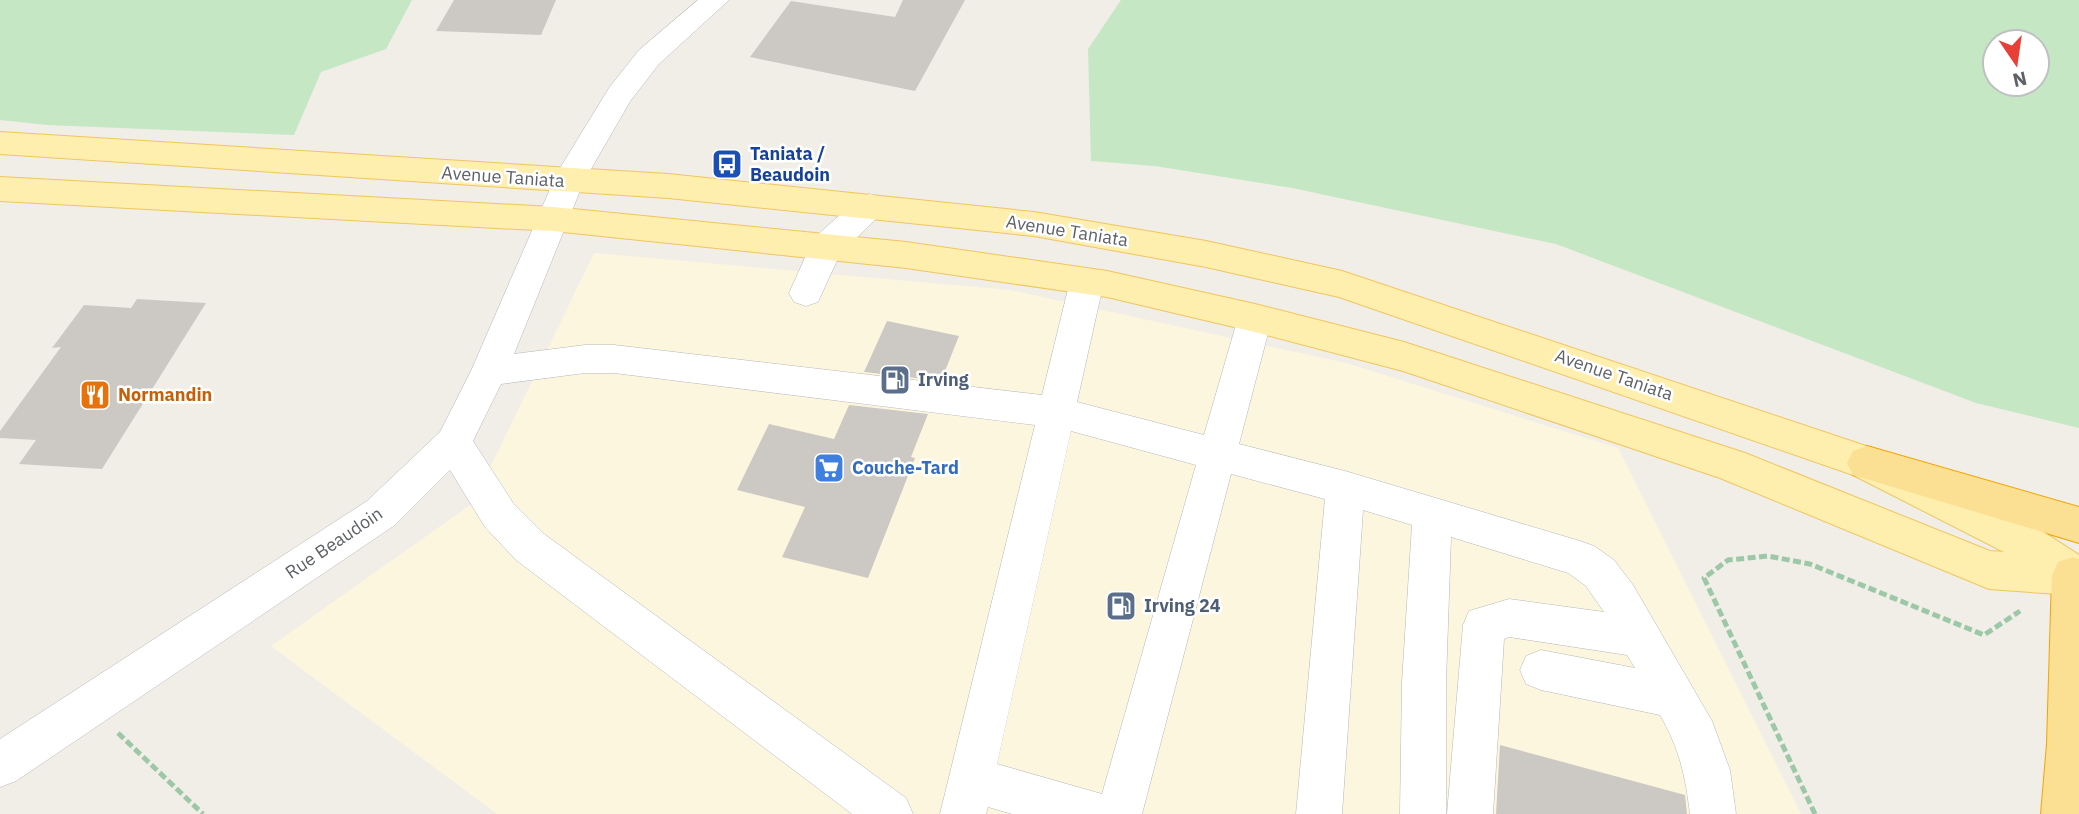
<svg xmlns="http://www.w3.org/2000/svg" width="2079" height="814" font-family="'IBM Plex Sans',sans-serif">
<rect width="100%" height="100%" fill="#f0eee7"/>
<path fill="#fdf6de" d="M594,253l416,37 336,73 272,85 183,366h-1304l-226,-168 202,-143z"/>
<path fill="#c5e7c4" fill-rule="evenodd" d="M0,0h412l-26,49 -65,23 -27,63 -247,-10 -47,-5z
M1121,0h958v428l-103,-25 -420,-159 -264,-56 -137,-22 -64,-5 -3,-112zM2037,42v42h-42v-42z"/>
<path fill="#ccc9c4" d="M454,0h102l-15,35 -105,-4z
M903,0h62l-50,91 -165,-34 41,-56 104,16z
M137,299l69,4 -104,166 -83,-5 17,-24 -36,-2v-7l61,-84 -9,1 32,-43 47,3z
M887,321l72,15 -18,45 -77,-9z
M849,405l79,9 -17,43 4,1 -47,120 -86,-21 23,-50 -68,-17 32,-66 65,15z
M1500,745l185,50 2,19h-191z"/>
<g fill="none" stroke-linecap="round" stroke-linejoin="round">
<g stroke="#b4b7bb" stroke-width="1">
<path id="minor" d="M698,0h31l-70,64 -28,36 -47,81 -70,173 71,-9h29l428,50 28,-114 5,-9 12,-4 12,4 5,9 -27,121 127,33 34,-117 5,-9 12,-4 12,4 5,9 -33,126 106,27 235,70 14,5 20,14 19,25 79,136 18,49 6,44h-46c-5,-39 -10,-64 -30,-99l-119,-25 -15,-6 -6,-14 6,-14 15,-6 94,18 -8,-13 -118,-18 -5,2 -11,175h-46l16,-189 6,-14 40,-12 95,13 -18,-26 -18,-13 -117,-36 -5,145v132h-46l2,-132 10,-157 -49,-15 -21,304h-46l29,-315 -94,-25 -89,340h-130l-24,-7 -2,7h-46l95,-389 -421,-52h-29l-84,11 -28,57 40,62 31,31 362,264 7,16h-61l-336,-254 -31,-33 -35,-57 -55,55 -379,256 -16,6v-48l367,-238 73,-69 31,-61 86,-198 52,-85 30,-38zM1071,431l125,34 -94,329 -105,-30z
M870,194l11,4 5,8 -5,8 -41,40 -22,48 -12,4 -12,-4 -5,-9 25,-55 45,-40z"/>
</g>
<g stroke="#f0c560" stroke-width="2">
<path id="major" d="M0,132l668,42 366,38 172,29 136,30 539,180 141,67 57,37v43l-8,-3 -82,-6 -269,-111 -317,-107 -148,-39 -148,-35 -201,-29 -353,-37 -553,-30v-24l553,30 353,35 201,29 148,33 149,38 341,111 245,98 14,1 -151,-77 -514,-178 -133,-30 -172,-31 -366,-38 -668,-44z"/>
</g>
<g stroke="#f3a403" stroke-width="2">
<path id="highway" d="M1867,446l212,61v36l-226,-68 -6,-12 6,-12z
M2073,557l6,2v255h-38l6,-70 5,-168 6,-14z"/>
</g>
<path stroke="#9dc8a8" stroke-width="5" stroke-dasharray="8 3.5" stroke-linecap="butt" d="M118,733l85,81
M1815,814l-111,-236 24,-18 40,-4 42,8 174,71 36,-24"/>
<use href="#minor" fill="#fff" fill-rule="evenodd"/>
<use href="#major" fill="#feefae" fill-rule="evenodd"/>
<use href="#highway" fill="#fbdf92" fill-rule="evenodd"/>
</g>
<defs>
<g id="bus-square" transform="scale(1.575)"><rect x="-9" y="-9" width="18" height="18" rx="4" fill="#1a4fb4" stroke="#fff"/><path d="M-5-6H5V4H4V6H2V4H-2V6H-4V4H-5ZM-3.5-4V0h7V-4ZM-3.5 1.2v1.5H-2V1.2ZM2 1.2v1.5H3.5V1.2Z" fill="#fff"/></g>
<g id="fuel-square" transform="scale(1.575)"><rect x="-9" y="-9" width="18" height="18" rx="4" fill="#5c6f8a" stroke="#fff"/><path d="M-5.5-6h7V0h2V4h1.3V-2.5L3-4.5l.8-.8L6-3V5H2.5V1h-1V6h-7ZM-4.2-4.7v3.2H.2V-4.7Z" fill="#fff"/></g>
<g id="restaurant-square" transform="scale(1.575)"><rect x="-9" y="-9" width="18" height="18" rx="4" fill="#e8710a" stroke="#fff"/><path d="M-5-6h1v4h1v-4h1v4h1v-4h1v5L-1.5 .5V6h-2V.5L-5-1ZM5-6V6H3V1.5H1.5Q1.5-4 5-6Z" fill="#fff"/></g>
<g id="supermarket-square" transform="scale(1.575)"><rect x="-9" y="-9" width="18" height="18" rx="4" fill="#3f7fe0" stroke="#fff"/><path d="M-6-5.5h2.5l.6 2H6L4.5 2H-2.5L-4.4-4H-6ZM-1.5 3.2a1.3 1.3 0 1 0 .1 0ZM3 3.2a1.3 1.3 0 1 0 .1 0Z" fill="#fff"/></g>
</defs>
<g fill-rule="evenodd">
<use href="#bus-square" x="727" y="164"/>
<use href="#fuel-square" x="895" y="380"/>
<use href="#restaurant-square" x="95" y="395"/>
<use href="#supermarket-square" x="829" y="468"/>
<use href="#fuel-square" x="1121" y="606"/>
</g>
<g text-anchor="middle" stroke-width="5" stroke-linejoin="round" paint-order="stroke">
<g font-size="18" font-weight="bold" fill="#164399" stroke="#fff" text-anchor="start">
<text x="750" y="160">Taniata /<tspan x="750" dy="21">Beaudoin</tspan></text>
</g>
<g font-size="18" fill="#5e6267" stroke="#fff">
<text transform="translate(503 177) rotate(4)" y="6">Avenue Taniata</text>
<text transform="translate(1067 231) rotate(9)" y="6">Avenue Taniata</text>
<text transform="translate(1614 375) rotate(19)" y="6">Avenue Taniata</text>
<text transform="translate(334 543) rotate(-34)" y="6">Rue Beaudoin</text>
</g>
<g font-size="18" font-weight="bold" fill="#4e5e75" stroke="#fff" text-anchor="start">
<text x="918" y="386">Irving</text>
<text x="1144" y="612">Irving 24</text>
</g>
<g font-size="18" font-weight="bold" fill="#c56008" stroke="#fff" text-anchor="start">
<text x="118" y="401">Normandin</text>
</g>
<g font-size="18" font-weight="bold" fill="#366cbe" stroke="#fff" text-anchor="start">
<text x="852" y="474">Couche-Tard</text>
</g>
</g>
<g transform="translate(2016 63) rotate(167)"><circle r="33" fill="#ffffff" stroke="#bfc0c2" stroke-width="2"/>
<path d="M0-5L12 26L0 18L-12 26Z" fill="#e74036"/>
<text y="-10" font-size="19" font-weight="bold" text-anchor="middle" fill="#5e6267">N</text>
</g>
</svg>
